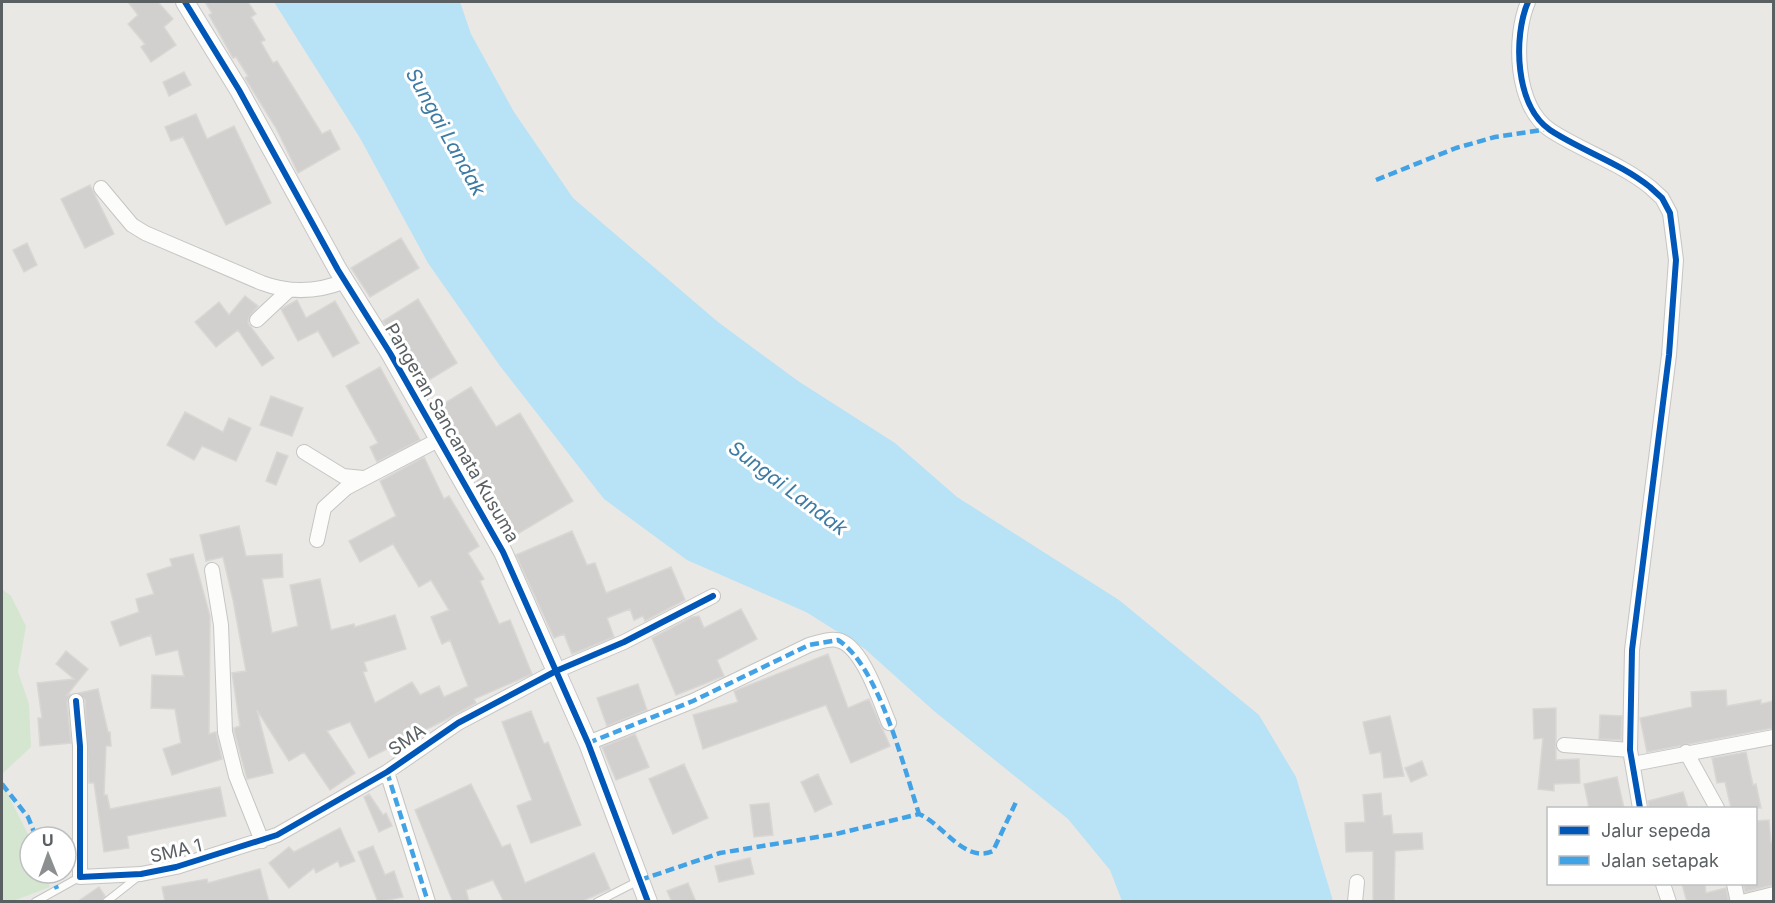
<svg xmlns="http://www.w3.org/2000/svg" width="1775" height="903" font-family="Inter,sans-serif">
<rect width="100%" height="100%" fill="#eae8e5"/>
<path fill="#d5e6d0" d="M2,589l9,7 15,30 -8,46 11,32 2,43 -29,27z
M2,783l28,55v35h15l5,14 -37,14h-11z"/>
<path fill="#b8e2f5" d="M274,2h186l11,32 43,78 59,86 145,124 80,59 97,62 62,54 162,103 140,115 37,62 37,124h-211l-12,-31 -42,-51 -134,-108 -69,-62 -59,-37 -119,-52 -83,-61 -104,-133 -72,-103 -68,-125z"/>
<path fill="#d2d0ce" stroke="#d9d7d4" stroke-width="1.5" d="M128,2h30l15,17 -9,8 12,18 -25,17 -10,-15 4,-3 -17,-20 10,-9z
M205,2h43l8,12 -5,3 14,23 -4,2 12,21 4,-2 45,73 8,-4 10,19 -42,24 -22,-45 -31,-50 3,-2 -12,-19 -3,1 -24,-43 3,-2z
M184,72l7,13 -22,11 -6,-14z
M196,114l11,25 27,-13 37,77 -45,22 -43,-88 -12,4 -6,-14z
M90,185l24,49 -29,14 -24,-49z
M401,238l18,30 -49,29 -19,-29z
M27,243l10,22 -13,7 -11,-22z
M245,296l13,10 -9,11 -1,6 26,35 -12,8 -24,-36 -22,17 -21,-25 24,-20 10,13z
M418,299l39,64 -36,22 -38,-64z
M297,300l9,18 29,-17 24,42 -26,14 -15,-26 -20,10 -17,-32z
M380,367l40,73 -43,22 -7,-15 8,-4 -32,-57z
M471,387l25,40 24,-14 53,88 -64,38 -74,-130z
M271,396l32,12 -11,28 -32,-11z
M185,412l38,20 6,-14 22,10 -15,33 -34,-15 -8,14 -27,-15z
M277,452l11,4 -12,29 -10,-4z
M424,457l20,42 5,-3 30,50 -11,7 16,26 -4,2 19,43 11,-4 22,54 -58,25 2,4 -29,16 -78,39 -19,-36 -23,9 28,42 -25,17 -26,-38 -15,9 -32,-51 16,63 -26,6 -13,-48v-3l6,-2 -8,-53 14,-2 -13,-71 -10,-43 -17,4 -6,-26 39,-9 7,30 36,-2 1,23 -21,2 10,54 26,-7 -8,-41 30,-6 11,51 23,-6 1,3 40,-12 11,34 -42,13 3,9 -4,1 12,31 37,-21 8,13 19,-9 5,11 24,-11 -18,-46 -8,4 -11,-27 18,-7 -18,-30 -12,7 -26,-43 -33,18 -11,-21 47,-25 -16,-35z
M572,531l15,34 8,-2 11,30 65,-26 14,33 -40,21 -2,-5 -9,4 -4,-11 -23,9 7,19 -42,17 -8,-20 -10,4 -38,-83z
M193,554l17,62 -1,118 7,-2 6,27 -50,16 -9,-26 18,-6 -6,-34 -24,-1 1,-33 32,1 -6,-26 -22,5 -5,-20 -31,11 -9,-24 28,-10 -3,-13 18,-5 -7,-20 25,-8 -2,-7z
M741,609l16,30 -40,21 7,16 -48,19 -24,-57 40,-21 7,-1 5,12z
M66,651l22,18 -21,26 3,-1 -3,8 4,41 -31,3 -2,-28h4l-5,-35 37,-4 -18,-15z
M828,654l20,54 21,-9 21,47 -39,17 -25,-58 -123,44 -10,-34 45,-13 -4,-11z
M638,684l9,26 -40,16 -10,-28z
M98,689l10,43h2l1,14h-5l-2,49h3l3,14 110,-22 6,29 -99,20 2,12 -25,4 -10,-69h-5l-4,-83 -6,-7z
M1726,690l1,16 34,-6v4l12,-3v27l-126,24 -7,-34 52,-11 -1,-15z
M1556,708v52l23,-1 1,24 -26,1v7l-16,-2 5,-51 -9,1 -1,-30z
M531,711l13,33 4,-2 33,83 -50,18 -14,-37 15,-6 -30,-78z
M1600,715l22,1 -1,24 -22,-1z
M1390,716l14,60 -20,2 -3,-26 -11,2 -7,-32z
M635,734l14,33 -33,13 -14,-33z
M1746,752l7,33 3,-1 5,24h-30l-6,-26 -8,1 -5,-25z
M1422,761l5,14 -16,7 -6,-14z
M684,764l24,54 -35,16 -24,-55z
M818,774l14,30 -17,8 -14,-30z
M1617,777l7,31h-35l-5,-24z
M471,784l31,63 8,-3 15,39 69,-30 16,36 -30,13h-76l-11,-22 -27,10 3,12h-16l-38,-92z
M1683,792l5,16h-39l-1,-7z
M1381,793l2,23 8,-1 2,19 29,-1 1,16 -28,2 -1,51h-21v-51l-27,1 -1,-29 20,-1 -2,-27z
M369,794l14,21 3,-2 6,13 -13,6 -15,-35z
M769,803l4,32 -19,2 -4,-32z
M1769,820l2,22 2,-1v44l-28,7 -2,-8h12v-63z
M340,828l15,33 -15,6 -2,-6 -22,12 -2,-5 -25,20 -20,-25 20,-16 5,5z
M373,846l12,29 9,-4 9,26 -25,5 -20,-50z
M750,858l4,16 -35,8 -4,-16z
M260,869l9,33h-104l-3,-15 45,-8 1,4z
M688,883l8,19h-24l-5,-11z
M1682,884h23l1,9 20,-5 3,14h-42z
M99,887l6,9 -4,6h-24z"/>
<g fill="none" stroke-linecap="round" stroke-linejoin="round">
<g stroke="#c5c5c4" stroke-width="9">
<path id="lane" d="M35,902l45,-25
M106,902l33,-26
M597,902l43,-22"/>
</g>
<g stroke="#c5c5c4" stroke-width="16">
<path id="street" d="M1528,2c-15,35 -13,104 22,128 32,21 70,33 100,57l12,11 8,15 6,47 -7,95 -37,295 -2,100 10,58
M101,188l31,37 13,8 117,50c27,10 56,9 83,-2
M257,320l32,-30
M304,452l39,24 20,2
M317,540l7,-32 22,-20 94,-49
M212,570l9,55 4,107 11,44 26,65
M76,701l4,45v131l61,-3 35,-7 101,-32 110,-63 71,-49 98,-52 68,-29 89,-46
M588,743l105,-42 116,-56c8,-2 19,-7 28,-5 25,4 43,62 52,83
M1564,745l66,5
M1686,752l31,56
M1633,764l141,-27
M387,772l41,130
M1663,884l6,18
M1734,884l4,18
M1355,902l2,-20
M1742,902l32,-8"/>
</g>
<g stroke="#c6c6c7" stroke-width="20">
<path id="secondary" d="M185,2l54,88 99,180 52,83 113,199 85,191 60,159"/>
</g>
<use href="#lane" stroke="#fcfcfb" stroke-width="7"/>
<use href="#street" stroke="#fcfcfb" stroke-width="14"/>
<use href="#secondary" stroke="#fcfcfb" stroke-width="18"/>
<path stroke="#42a2e6" stroke-width="4.5" stroke-dasharray="9 4.5" stroke-linecap="butt" d="M1376,180l80,-32 39,-11 54,-8
M588,743l105,-42 116,-56 29,-5c41,26 66,128 81,174
M387,772l41,130
M2,784l26,33 8,20
M51,873l6,16
M640,880l80,-27 116,-19 83,-20c25,11 46,50 74,37l24,-51"/>
<g stroke="#fff" stroke-width="10">
<path id="cycleway" d="M185,2l54,88 99,180 52,83 113,199 85,191 60,159
M1528,2c-15,35 -13,104 22,128 32,21 70,33 100,57l12,11 8,15 6,47 -7,95 -37,295 -2,100 10,58
M76,701l4,45v131l61,-3 35,-7 101,-32 110,-63 71,-49 98,-52 68,-29 89,-46"/>
</g>
<use href="#cycleway" stroke="#0057b8" stroke-width="6"/>
</g>
<g text-anchor="middle" stroke-width="6" stroke-linejoin="round" paint-order="stroke">
<g font-size="18" fill="#5a5f62" stroke="#fff">
<text transform="translate(452 433) rotate(60)" y="6">Pangeran Sancanata Kusuma</text>
<text transform="translate(407 740) rotate(-35)" y="6">SMA</text>
<text transform="translate(176 851) rotate(-13)" y="6">SMA 1</text>
</g>
<g font-size="20" font-style="italic" fill="#3e7ba4" stroke="#fff">
<text transform="translate(446 132) rotate(61)" y="7">Sungai Landak</text>
<text transform="translate(788 488) rotate(37)" y="7">Sungai Landak</text>
</g>
</g>
<rect width="1775" height="903" fill="none" stroke="#5a5f62" stroke-width="6"/>
<rect x="1547" y="807" width="210" height="78" fill="#ffffff" stroke="#bdbfc0" stroke-width="1.5"/>
<rect x="1559" y="826" width="30" height="9" fill="#0057b8" stroke="#bdbfc0" stroke-width="1.5"/>
<text x="1601" y="837" font-size="18" fill="#5a5f62">Jalur sepeda</text>
<rect x="1559" y="856" width="30" height="9" fill="#42a2e6" stroke="#bdbfc0" stroke-width="1.5"/>
<text x="1601" y="867" font-size="18" fill="#5a5f62">Jalan setapak</text>
<g transform="translate(48 855) rotate(359)"><circle r="28" fill="#ffffff" stroke="#bdbfc0" stroke-width="1.5"/>
<path d="M0-4.5L10 22L0 15L-10 22Z" fill="#8c8f90"/>
<text y="-9" font-size="16" font-weight="bold" text-anchor="middle" fill="#5a5f62">U</text>
</g>
</svg>
